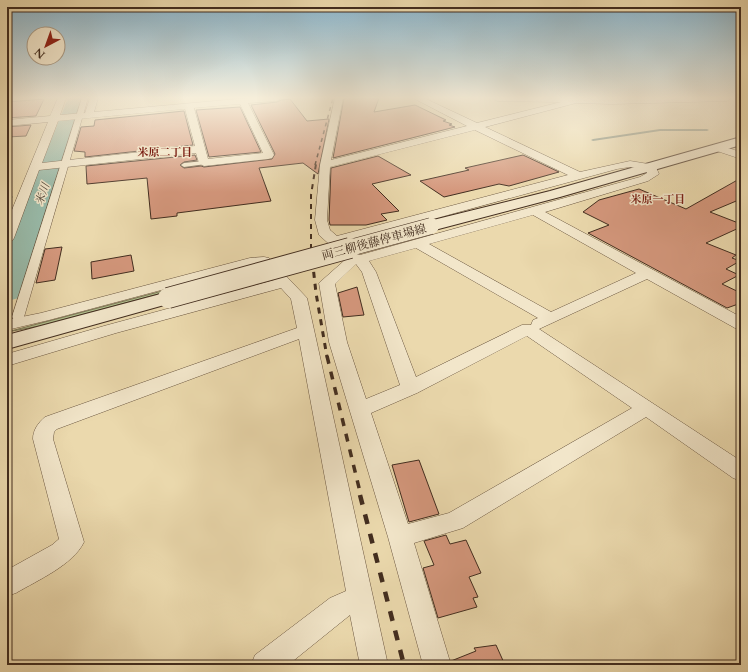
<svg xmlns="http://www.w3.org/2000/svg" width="748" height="672" font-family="Cardo,'Noto Serif JP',serif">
<rect width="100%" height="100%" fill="#ebd9ad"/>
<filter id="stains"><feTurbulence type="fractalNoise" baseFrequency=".005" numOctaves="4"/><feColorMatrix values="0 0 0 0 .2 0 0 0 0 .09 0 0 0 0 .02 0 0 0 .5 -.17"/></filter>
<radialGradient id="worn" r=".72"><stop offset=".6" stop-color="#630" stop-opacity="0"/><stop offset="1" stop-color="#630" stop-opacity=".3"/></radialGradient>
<path fill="#b2c08e" stroke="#7a7656" d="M166,290l4,1 -130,35 -33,6z"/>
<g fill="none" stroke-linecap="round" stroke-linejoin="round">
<path fill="#768272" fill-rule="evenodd" d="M660,129h47l2,1 -2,1h-47l-67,10 -2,-1 2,-1z
M7,196h4l2,1 -2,1h-4z"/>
<path fill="#98baa9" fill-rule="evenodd" d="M68,98h18l-63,193 -4,7 -12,3v-51z"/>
</g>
<path fill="#d4977c" stroke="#422d1f" d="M344,98h35l-5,14 41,-7 31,15 -3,1 9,3 -3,1 6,2 -122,31z
M44,99l-8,17 -29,2v-16z
M290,99l17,22 22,-2 -11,55 -15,-11 -44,5 12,33 -94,12v3l-26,3 -4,-41 -60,6 -1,-18 109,-11 2,5 -13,2 -4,3 4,3 17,-2 3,1 68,-8 3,-5 -24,-49 26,-3 4,-2z
M240,107l21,45 -52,5 -13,-47z
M184,111l9,34 -108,12v-5l-11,-1 7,-24 13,-1 1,-6z
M31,125l-5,11 -19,1v-10z
M523,155l36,17 -50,14 -10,-2 -55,13 -24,-16 49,-11 -4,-2z
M378,156l33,19 -39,9 27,27 -18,3 6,6 -21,5h-36l-1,-5 2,-52z
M741,178v21l-31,13 31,12v3l-35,16 30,12 -4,3 8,3 -14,8 13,6 -17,9 19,9v10l-14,5 -139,-75 21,-8 -26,-13 16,-12 40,-11 47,20z
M62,247l-7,33 -19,3 9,-34z
M131,255l3,16 -42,8 -1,-17z
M357,287l7,28 -21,2 -5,-24z
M419,460l20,54 -30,8 -17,-57z
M446,535l4,9 16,-4 15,33 -12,4 9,20 -5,1 4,9 -39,11 -15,-50 11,-3 -10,-24z
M496,645l9,20h-53l-1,-4 25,-10 -2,-3z"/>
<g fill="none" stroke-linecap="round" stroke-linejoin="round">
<g stroke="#6c5842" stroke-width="2">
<path id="service" d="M204,161l3,2 -1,1 -22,3 -3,-2 3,-2z"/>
</g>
<g stroke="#6c5842" stroke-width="1">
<path id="pedestrian" d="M82,98h6l-64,219 -2,3h-8l-2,-3z"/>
</g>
<g stroke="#6c5842" stroke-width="1">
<path id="minor" d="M58,98h8l-6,17 25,-2 5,-15h8l-4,14 154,-14h33l-4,3 -29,2 26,52 -2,3 -4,1 -64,7 -5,-3 -3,-10 -157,17 -25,68 -2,3 -5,1v-20l41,-100 -41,4v-6l43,-4zM240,104l23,49 -55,6 -14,-51zM185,109l10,37 -153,17 16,-42z
M335,98h8l-12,62 136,-34 -54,-28h11l53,25 84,-21 -64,-1 -4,-3h238l-4,3 -115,3 -36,-1 -91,24 95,45 50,-11 25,4 4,9 -11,7 -103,31 196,105v12l-6,-1 -88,-49 -108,50 202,132v20l-8,-3 -87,-61 -183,111 -49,15 37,122h-28l-35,-128 -59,-195 -10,-59 27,-24 -27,-24 -4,-15 5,-55zM475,130l93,45 -231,61 -7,-6 -3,-10 3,-53zM630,167l16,3 1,3 -7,4 -280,78 -15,-12 272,-74zM533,215l103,58 -85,39 -122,-68zM416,248l122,70 -5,2 -2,5h-9l-106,52 -40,-105 -7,-11zM356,264l6,8 38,113 -34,14 -19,-57 -12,-58zM527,336l105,72 -183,105 -41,11 -37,-111 46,-20z
M718,145l23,7v7l-27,-9 -1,-2 1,-2z
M264,257l5,1 38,40 81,367h-28l-10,-50 -62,50h-37l4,-10 75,-57 16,-7 -47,-252 -242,90 -3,3 -1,7 31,103c-11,23 -46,38 -68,51l-9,3v-26l45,-25 7,-6 -26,-100c0,-9 5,-16 12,-22l252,-89 -6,-29 -10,-11 -165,45 -109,33v-12l97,-28 170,-46 -14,-14h-9l-202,54 -42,10v-10l34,-7 209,-55z"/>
</g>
<g stroke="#422d1f" stroke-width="2">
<path id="secondary" d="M741,137v8l-181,52 -129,34 -6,-1 -2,-4 2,-4 125,-31z
M168,292l7,2 3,4 -3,4 -168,47v-14z"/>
</g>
<use href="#service" fill="#f2e6ca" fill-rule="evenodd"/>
<use href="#pedestrian" fill="#f2e6ca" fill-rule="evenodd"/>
<use href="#minor" fill="#f2e6ca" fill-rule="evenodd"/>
<use href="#secondary" fill="#f2e6ca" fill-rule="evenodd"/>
<path stroke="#422d1f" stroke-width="1.5" stroke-dasharray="4 4" stroke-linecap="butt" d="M315,165l18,-67"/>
<path stroke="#422d1f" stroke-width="2" stroke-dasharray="5 5" stroke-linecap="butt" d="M311,249v-54l5,-31"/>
<path stroke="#422d1f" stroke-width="3" stroke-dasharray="6 6" stroke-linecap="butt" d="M311,248l5,45 11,64"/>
<path stroke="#422d1f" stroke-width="3.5" stroke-dasharray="8 8" stroke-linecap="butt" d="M327,356l34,140"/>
<path stroke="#422d1f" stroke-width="4.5" stroke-dasharray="10 10" stroke-linecap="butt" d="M360,495l44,170"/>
<g stroke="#422d1f" stroke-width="17" stroke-linecap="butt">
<path id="secondary-bridge-far1" d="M346,249l85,-23"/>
</g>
<g stroke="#422d1f" stroke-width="22" stroke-linecap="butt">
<path id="secondary-bridge" d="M168,298l182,-50"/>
</g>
<use href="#secondary-bridge-far1" stroke="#f2e6ca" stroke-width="16"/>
<use href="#secondary-bridge" stroke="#f2e6ca" stroke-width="20"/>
</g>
<linearGradient id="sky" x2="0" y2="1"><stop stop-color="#88b6cf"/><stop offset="0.51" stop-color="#f6eeda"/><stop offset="1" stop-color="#f6eeda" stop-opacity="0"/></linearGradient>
<rect width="748" height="192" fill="url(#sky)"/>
<g text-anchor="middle" stroke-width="3" stroke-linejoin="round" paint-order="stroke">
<g font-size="11" font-weight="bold" fill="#7a1f14" stroke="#f2e6ca">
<text x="165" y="156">米原二丁目</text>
<text x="658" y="203">米原一丁目</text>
</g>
<g font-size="11" font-style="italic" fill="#53493b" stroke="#f2e6ca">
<text transform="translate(42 194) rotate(-70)" y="4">米川</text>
</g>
<g font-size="12" fill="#422d1f" stroke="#f2e6ca">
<text transform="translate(374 242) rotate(-15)" y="4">両三柳後藤停車場線</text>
</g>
</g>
<rect width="748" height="672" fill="none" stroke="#ebd9ad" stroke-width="24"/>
<rect x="8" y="8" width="732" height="656" fill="none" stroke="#422d1f" stroke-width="2"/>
<rect x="12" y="12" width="724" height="648" fill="none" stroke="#422d1f"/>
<g transform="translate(46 46) rotate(221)"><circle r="19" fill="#f2e6ca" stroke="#ac9c86"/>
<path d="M0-3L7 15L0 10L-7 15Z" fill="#8f2418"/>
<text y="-6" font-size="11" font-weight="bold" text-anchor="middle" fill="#422d1f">N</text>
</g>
<rect width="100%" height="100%" filter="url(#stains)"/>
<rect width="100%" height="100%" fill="url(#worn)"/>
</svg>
